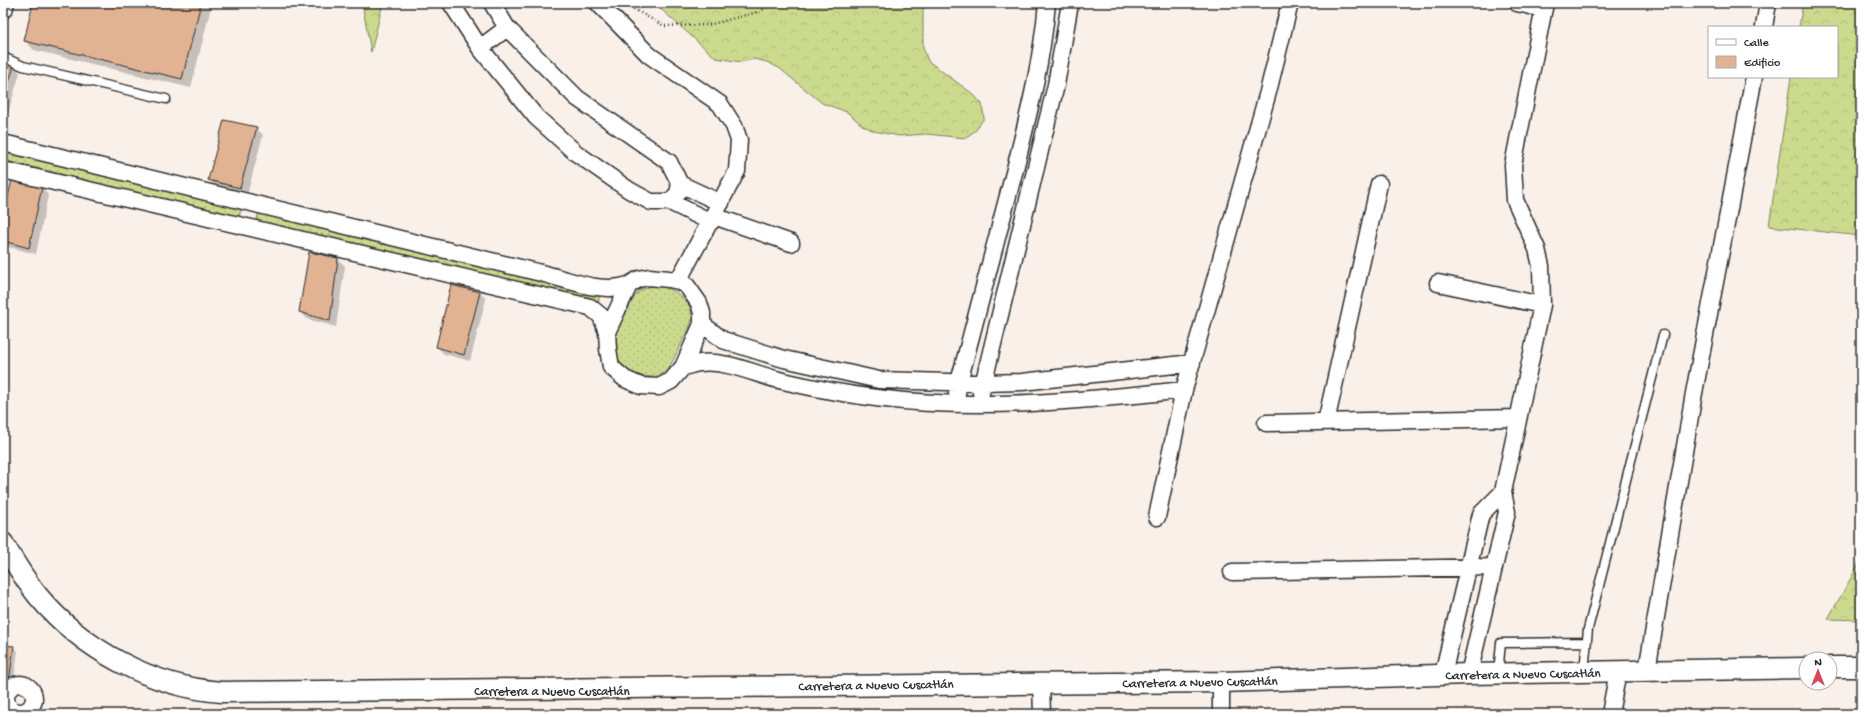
<svg xmlns="http://www.w3.org/2000/svg" width="1864" height="717" font-family="'Gochi Hand',sans-serif">
<defs>
<pattern id="grass-dots" width="8" height="8" patternUnits="userSpaceOnUse"><rect width="8" height="8" fill="#ccda8e"/><path d="M2 2h.1M6 6h.1" fill="none" stroke="#afbb7b" stroke-width="1.8" stroke-linecap="round"/></pattern>
<pattern id="forest-crowns" width="20" height="18" patternUnits="userSpaceOnUse"><rect width="20" height="18" fill="#ccda8e"/><path d="M2 6a3 3 0 1 1 6 0M12 15a3 3 0 1 1 6 0" fill="none" stroke="#afbb7b"/></pattern>
</defs>
<rect width="100%" height="100%" fill="#f9f0e9"/>
<filter id="ink" filterUnits="userSpaceOnUse"><feTurbulence type="fractalNoise" baseFrequency=".025" numOctaves="2"/><feDisplacementMap in="SourceGraphic" scale="8" xChannelSelector="R" yChannelSelector="G"/><feConvolveMatrix kernelMatrix="1 2 1 2 8 2 1 2 1" color-interpolation-filters="sRGB"/></filter>
<g filter="url(#ink)">
<path fill="url(#grass-dots)" stroke="#7c825c" d="M3,150l238,58 -2,10 -236,-58z
M259,212l338,82 2,3v4l-4,2 -339,-81z
M658,285c15,4 35,15 34,34 -2,10 -8,19 -12,27 -4,8 -8,18 -13,24 -12,13 -37,6 -46,-6 -5,-7 -8,-21 -6,-29 1,-5 20,-40 23,-43 6,-4 13,-6 20,-7z"/>
<path fill="url(#forest-crowns)" stroke="#7c825c" d="M362,3h21l-12,49z
M654,3h269v45l5,13 45,33 9,10 2,14 -8,12 -11,8 -39,-4 -27,2 -25,-5 -12,-6 -15,-13 -25,-9 -43,-35 -12,-6 -13,-3 -13,3 -25,-4z
M1803,3h58v233l-92,-10 22,-149h46v-50h-38z
M1861,560v60l-33,-1z"/>
<path fill="#0003" d="M34,3h178l-21,85 -157,-38 -9,-9z
M3,64l11,2 6,7 -17,56z
M256,128l7,7 -16,60 -31,-8 -7,-7z
M42,188l6,7 -12,59 -31,-8 -2,-2v-23z
M338,259l7,7 -9,61 -29,-8 -7,-7z
M480,293l6,6 -16,62 -26,-7 -7,-7z
M3,646l10,1 5,4 -5,35 -10,-1z"/>
<path fill="#e2b393" stroke="#2b2b2b" d="M33,3h168l-19,76 -158,-38z
M3,63l11,3 -11,35z
M224,120l33,7 -17,61 -32,-8z
M12,180l30,7 -13,61 -26,-7v-25z
M309,252l29,6 -8,63 -31,-9z
M451,285l29,7 -16,63 -28,-8z
M3,645l11,1 -5,36 -6,-1z"/>
<g fill="none" stroke-linecap="round" stroke-linejoin="round">
<g stroke="#2b2b2b" stroke-width="11">
<path id="service" d="M3,15l5,-4 2,-8
M3,57l20,9 143,33
M1584,671l4,-42 75,-294
M1498,673l3,-30 85,-1"/>
</g>
<g stroke="#2b2b2b" stroke-width="19">
<path id="minor" d="M451,3l29,45 56,69 40,36 53,37 22,12h19l41,20
M492,3l15,25 70,70 92,64 11,22 -2,9 -8,9
M598,3l51,52 71,49 14,22 5,14 -2,31 -59,110
M1517,3l27,6
M1764,27l4,-24
M480,48l27,-20
M3,143l538,130c29,7 59,21 88,12
M3,170l587,137 11,9 6,16
M680,184l41,19
M714,216l77,27
M649,277l20,2 9,2 9,5 12,17 3,10v11l-19,43 -12,14 -12,6 -18,-1 -16,-7 -14,-12 -3,-18 -1,-17 22,-47 10,-6z
M1438,283l104,22
M702,324l21,16 35,11 26,8 95,21 103,3 40,-1 170,-19
M683,367c6,-1 12,-4 17,-4 28,-3 56,12 83,18 30,7 62,13 93,17 102,13 206,3 308,-8
M957,393l2,-11c19,-71 38,-142 56,-213 14,-56 27,-108 32,-166
M981,393l75,-308 14,-82
M1326,422l53,-238
M1266,423l252,-5
M1157,517l27,-127 84,-298 22,-89
M1232,572l262,-5
M1647,670l47,-277 60,-316
M1443,674l38,-160 22,-22
M1469,674l38,-162 -4,-20 39,-187 -1,-39 -4,-17 -22,-49 -2,-35 32,-162
M1041,683l1,31
M6 698a14 14 0 1 1 28 0a14 14 0 1 1-28 0Z
M1221,714v-32
M1610,714l8,-43"/>
</g>
<g stroke="#2b2b2b" stroke-width="23">
<path id="tertiary" d="M3,543c10,17 22,37 35,53 45,54 114,91 184,96l999,-10 248,-8 337,-6
M1830,667h31"/>
</g>
<path stroke="#2b2b2b" stroke-width="2.5" stroke-dasharray="1 3" stroke-linecap="butt" d="M623,3l41,23 44,-1 53,-14 10,-8"/>
<use href="#service" stroke="#fff" stroke-width="8"/>
<use href="#minor" stroke="#fff" stroke-width="16"/>
<use href="#tertiary" stroke="#fff" stroke-width="20"/>
</g>
</g>
<g text-anchor="middle" stroke-width="3" stroke-linejoin="round" paint-order="stroke">
<g font-size="13" fill="#2b2b2b" stroke="#fff">
<text transform="translate(1523 673) rotate(-1)" y="5">Carretera a Nuevo Cuscatlán</text>
<text transform="translate(1200 681) rotate(-1)" y="5">Carretera a Nuevo Cuscatlán</text>
<text transform="translate(876 684) rotate(-1)" y="5">Carretera a Nuevo Cuscatlán</text>
<text x="552" y="695">Carretera a Nuevo Cuscatlán</text>
</g>
</g>
<rect width="1864" height="717" fill="none" stroke="#fff" stroke-width="16"/>
<rect x="8" y="8" width="1848" height="701" fill="none" stroke="#2b2b2b" stroke-width="1.5" filter="url(#ink)"/>
<rect x="1708" y="26" width="130" height="52" fill="#ffffff" stroke="#aaaaaa"/>
<rect x="1716" y="39" width="20" height="6" fill="#ffffff" stroke="#aaaaaa"/>
<text x="1744" y="46" font-size="12" fill="#2b2b2b">Calle</text>
<rect x="1716" y="56" width="20" height="12" fill="#e2b393" stroke="#aaaaaa"/>
<text x="1744" y="66" font-size="12" fill="#2b2b2b">Edificio</text>
<g transform="translate(1818 671)"><circle r="19" fill="#ffffff" stroke="#aaaaaa"/>
<path d="M0-3L7 15L0 10L-7 15Z" fill="#d1495b"/>
<text y="-6" font-size="11" font-weight="bold" text-anchor="middle" fill="#2b2b2b">N</text>
</g>
</svg>
